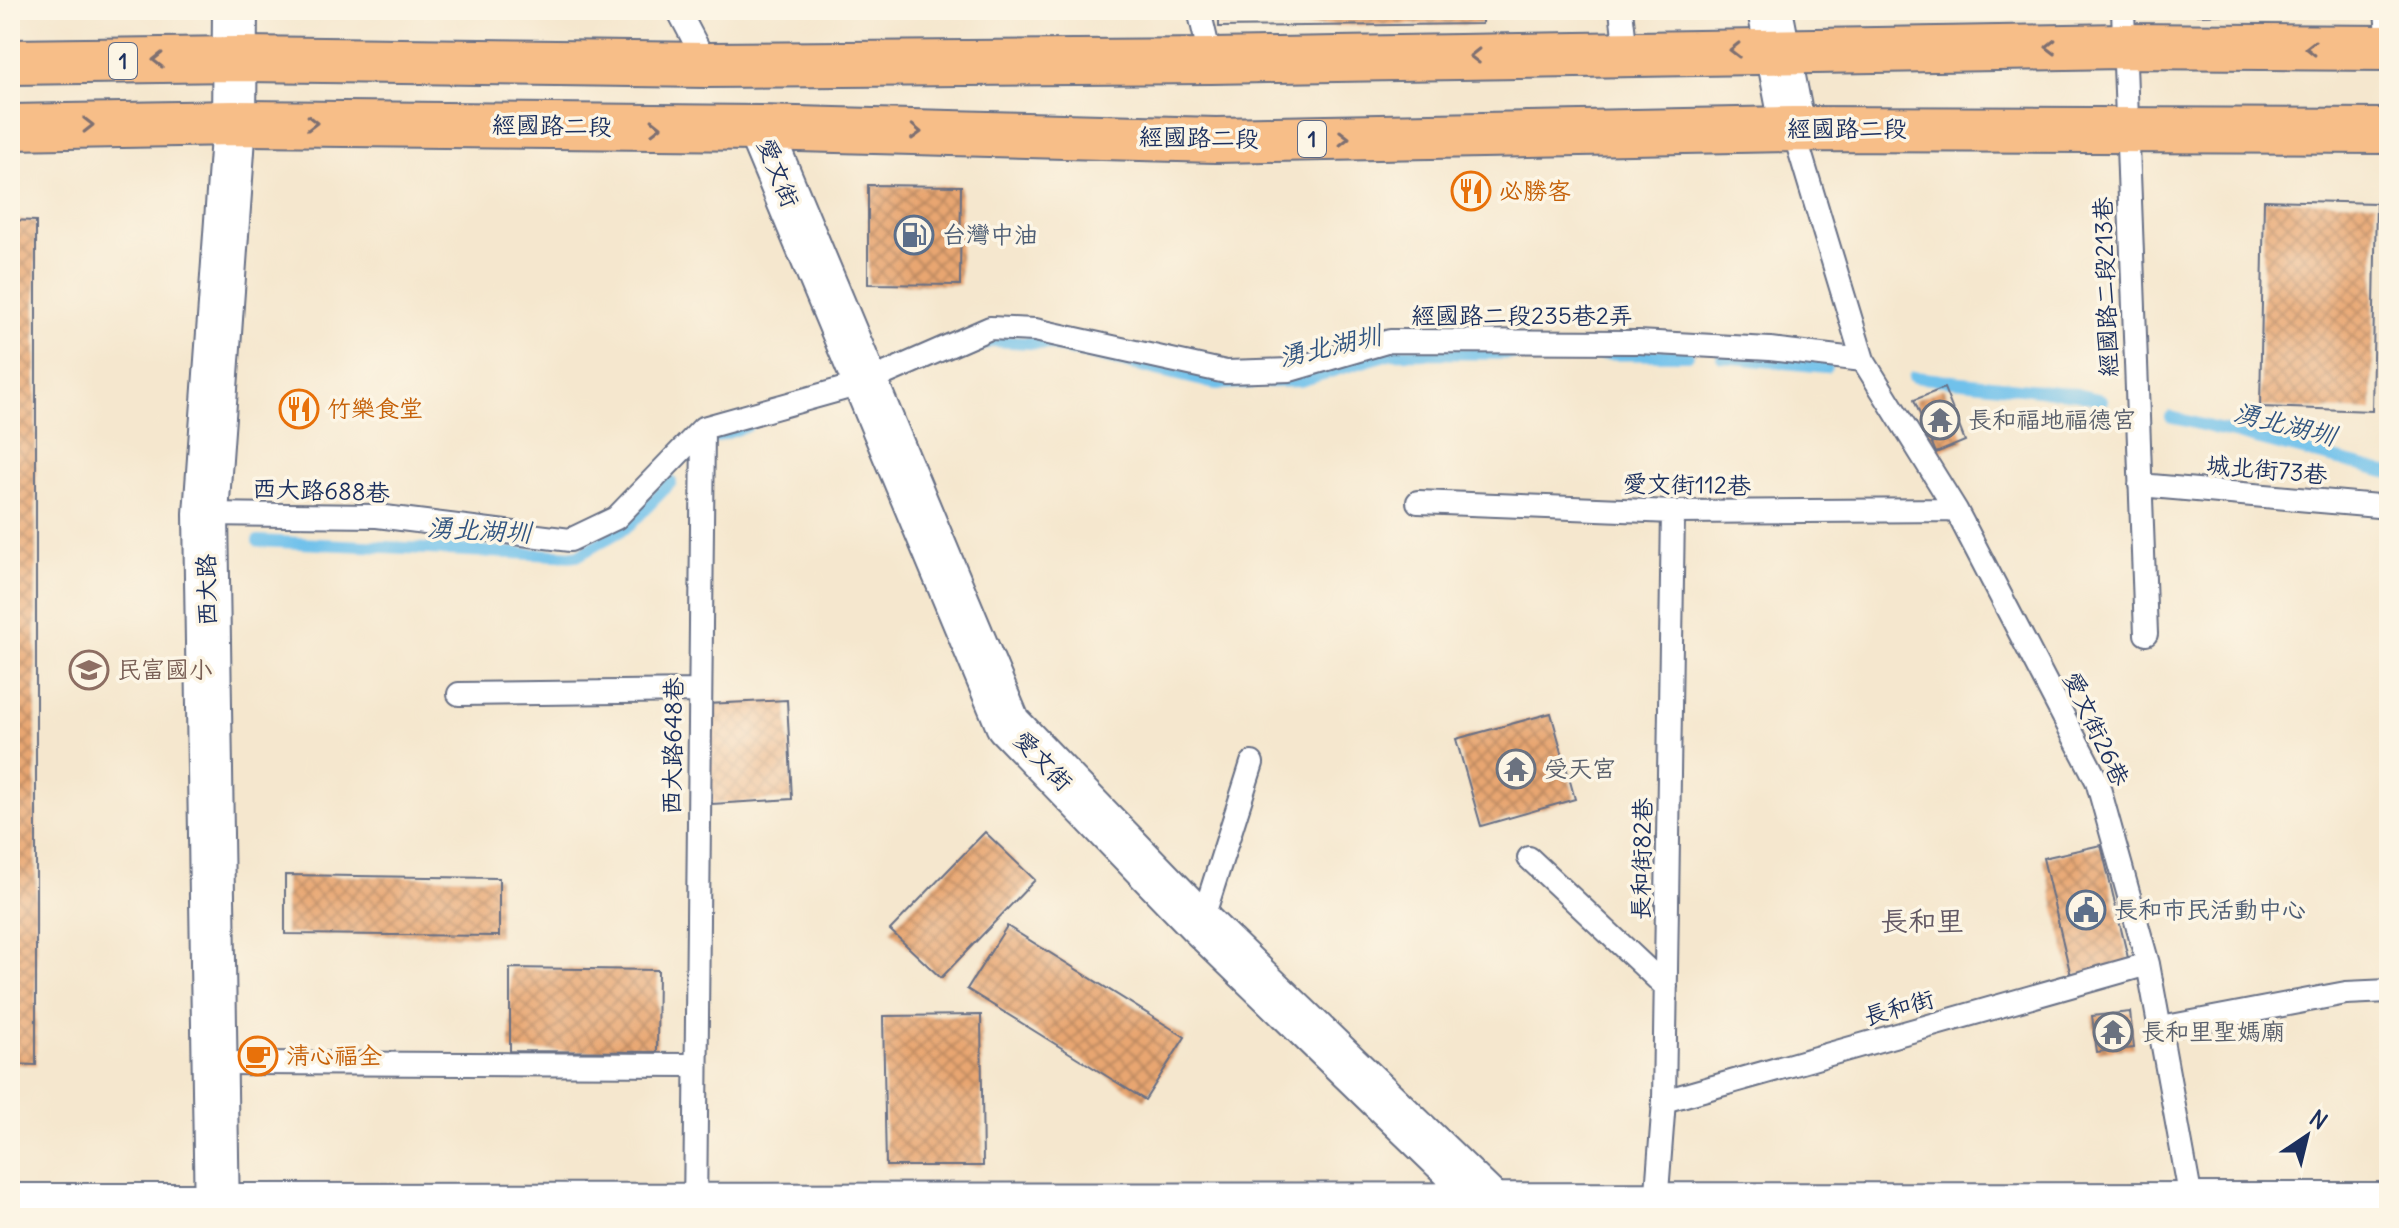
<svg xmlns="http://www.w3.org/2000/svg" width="2399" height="1228" font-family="Delius,'LXGW WenKai TC',sans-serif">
<defs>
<pattern id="building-cross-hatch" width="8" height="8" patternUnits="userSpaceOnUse" patternTransform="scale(2)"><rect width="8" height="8" fill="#e8a671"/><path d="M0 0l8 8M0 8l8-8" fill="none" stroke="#bb8860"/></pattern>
</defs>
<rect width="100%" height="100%" fill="#fcf5e5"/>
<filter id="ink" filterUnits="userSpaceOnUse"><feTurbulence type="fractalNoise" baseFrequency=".0125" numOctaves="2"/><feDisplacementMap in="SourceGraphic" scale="16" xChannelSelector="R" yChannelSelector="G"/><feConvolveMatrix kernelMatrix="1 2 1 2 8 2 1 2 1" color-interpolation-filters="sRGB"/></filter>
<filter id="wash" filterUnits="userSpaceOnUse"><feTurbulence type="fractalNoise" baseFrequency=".006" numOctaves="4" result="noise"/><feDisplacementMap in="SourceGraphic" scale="32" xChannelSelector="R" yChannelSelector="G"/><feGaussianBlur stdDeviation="1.8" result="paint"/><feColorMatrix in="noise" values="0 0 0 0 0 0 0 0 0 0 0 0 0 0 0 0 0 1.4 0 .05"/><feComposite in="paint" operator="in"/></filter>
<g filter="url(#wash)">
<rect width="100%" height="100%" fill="#f5e7ce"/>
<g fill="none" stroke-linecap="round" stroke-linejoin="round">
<path stroke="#6fc1eb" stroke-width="12" d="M953,355l40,-14 54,3 169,40 84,-3 92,-28 296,2
M1722,357l104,10
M1914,377l163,17 25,6
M2171,417l218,56
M715,437l32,-11
M258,541l319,15 52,-30 42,-44"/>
</g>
<g id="blocks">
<path fill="url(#building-cross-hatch)" d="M1219,10h263v14l-263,3z
M2197,10h102v3l-102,2z
M868,185l93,1 -1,99 -92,-1z
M2264,200l112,3 -4,208 -112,-4z
M10,220l26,1v844l-26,-1z
M1944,388l21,53 -29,12 -22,-53z
M787,700l5,99 -80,5 -5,-100z
M1551,713l24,86 -94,27 -25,-87z
M985,832l50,48 -94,98 -51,-48z
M2101,845l28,117 -58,14 -28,-118z
M285,875l214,3v58l-214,-2z
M1007,926l178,111 -40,63 -178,-111z
M510,968l148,2 -1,82 -147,-1z
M2130,1012l4,36 -37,4 -5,-36z
M981,1015l2,151h-97l-3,-150z"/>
</g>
</g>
<g filter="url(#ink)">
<use href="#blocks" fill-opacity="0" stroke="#676f85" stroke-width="2"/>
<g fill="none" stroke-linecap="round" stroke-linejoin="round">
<g stroke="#676f85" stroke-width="26">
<path id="service" d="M678,10l29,55
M1199,10l12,51
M1621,10l5,43
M2123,10l23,624
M2386,10l3,38
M1793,129l70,231 93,150 141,271 51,183 44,241
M2140,485l249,22
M1418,502l255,10 283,-2
M206,514l171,2 193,24 46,-22 87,-90 161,-45 126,-55 45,2 191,42 64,-2 100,-29 248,1 132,7 93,11
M459,694l241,-3
M1529,858l137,129
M1201,924l51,-161
M2161,1028l185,-35 43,-2
M215,1063l481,2
M1664,1101l484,-137
M1656,1205l8,-104 9,-589
M695,1214l8,-786"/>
</g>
<g stroke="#676f85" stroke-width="48">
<path id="minor" d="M1770,10l23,119
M759,128l249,596 193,200 302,292
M10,1206l2379,-1"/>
</g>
<g stroke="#676f85" stroke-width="48">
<path id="tertiary" d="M217,1218l-11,-704 28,-391 1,-113"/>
</g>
<g stroke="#676f85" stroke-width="48">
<path id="primary" d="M10,62l226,-3 471,6 504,-4 911,-15 267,2
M10,127l224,-4 525,5 457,12 577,-11 596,2"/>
</g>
<use href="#service" stroke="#fff" stroke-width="22"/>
<use href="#minor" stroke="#fff" stroke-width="44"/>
<use href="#tertiary" stroke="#fff" stroke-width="44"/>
<use href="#primary" stroke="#f7be88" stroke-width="44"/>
</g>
<defs><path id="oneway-chevron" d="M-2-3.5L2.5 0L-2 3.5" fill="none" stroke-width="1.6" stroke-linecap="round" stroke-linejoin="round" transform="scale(2)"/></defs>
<g stroke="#7e6f71">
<use href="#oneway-chevron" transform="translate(2051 47) rotate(179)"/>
<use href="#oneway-chevron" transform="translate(2311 48) rotate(-179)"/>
<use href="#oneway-chevron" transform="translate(1735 50) rotate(179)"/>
<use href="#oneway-chevron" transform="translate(1475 56) rotate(179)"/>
<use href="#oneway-chevron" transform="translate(158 60) rotate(179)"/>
<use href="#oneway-chevron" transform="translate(312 123) rotate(1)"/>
<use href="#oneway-chevron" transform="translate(88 125) rotate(-1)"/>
<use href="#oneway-chevron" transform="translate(656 127) rotate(1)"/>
<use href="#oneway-chevron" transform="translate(916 132) rotate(2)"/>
<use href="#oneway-chevron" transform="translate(1344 138) rotate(-1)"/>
</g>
</g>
<defs>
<g id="restaurant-ring" transform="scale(2)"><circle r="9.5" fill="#fcf5e5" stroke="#e8710a" stroke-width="1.5"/><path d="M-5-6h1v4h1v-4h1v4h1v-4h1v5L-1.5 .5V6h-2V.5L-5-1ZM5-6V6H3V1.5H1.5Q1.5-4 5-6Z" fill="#e8710a"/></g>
<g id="fuel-ring" transform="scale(2)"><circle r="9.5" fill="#fcf5e5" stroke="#5c6f8a" stroke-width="1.5"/><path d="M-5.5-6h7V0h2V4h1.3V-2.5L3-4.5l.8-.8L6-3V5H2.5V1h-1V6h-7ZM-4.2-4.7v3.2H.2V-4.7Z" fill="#5c6f8a"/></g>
<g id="temple-ring" transform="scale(2)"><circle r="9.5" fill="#fcf5e5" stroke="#6b7280" stroke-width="1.5"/><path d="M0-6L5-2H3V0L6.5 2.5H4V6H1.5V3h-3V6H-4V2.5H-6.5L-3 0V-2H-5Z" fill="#6b7280"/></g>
<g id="school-ring" transform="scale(2)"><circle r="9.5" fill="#fcf5e5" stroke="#8d6e63" stroke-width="1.5"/><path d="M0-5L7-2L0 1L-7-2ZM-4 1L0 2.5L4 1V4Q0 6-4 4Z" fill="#8d6e63"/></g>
<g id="civic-ring" transform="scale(2)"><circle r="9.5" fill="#fcf5e5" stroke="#5c6f8a" stroke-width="1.5"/><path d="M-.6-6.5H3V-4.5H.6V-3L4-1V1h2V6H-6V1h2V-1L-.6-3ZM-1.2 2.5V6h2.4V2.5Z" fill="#5c6f8a"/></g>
<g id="cafe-ring" transform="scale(2)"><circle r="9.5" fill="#fcf5e5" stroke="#e8710a" stroke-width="1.5"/><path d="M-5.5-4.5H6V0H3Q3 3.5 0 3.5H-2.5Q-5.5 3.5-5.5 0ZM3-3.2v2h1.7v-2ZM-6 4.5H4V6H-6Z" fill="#e8710a"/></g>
</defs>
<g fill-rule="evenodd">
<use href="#restaurant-ring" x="1471" y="191"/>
<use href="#fuel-ring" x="914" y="235"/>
<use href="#restaurant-ring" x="299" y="409"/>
<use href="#temple-ring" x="1940" y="420"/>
<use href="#school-ring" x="89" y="670"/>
<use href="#temple-ring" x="1516" y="769"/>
<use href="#civic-ring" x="2086" y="910"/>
<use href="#temple-ring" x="2113" y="1032"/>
<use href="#cafe-ring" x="258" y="1056"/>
</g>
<g text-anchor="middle" stroke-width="7" stroke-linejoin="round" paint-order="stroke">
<g fill="#fcf5e5" stroke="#5e6a86" stroke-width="2">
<rect x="109" y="43" width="28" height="36" rx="6"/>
<rect x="1298" y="121" width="28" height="36" rx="6"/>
</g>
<g font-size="22" font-weight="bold" fill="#1b2f5e">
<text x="123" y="69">1</text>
<text x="1312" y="147">1</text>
</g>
<g font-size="24" fill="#1b2f5e" stroke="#fcf5e5">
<text transform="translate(552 126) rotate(1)" y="8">經國路二段</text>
<text x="1847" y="137">經國路二段</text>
<text transform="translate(1199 138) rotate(1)" y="8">經國路二段</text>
<text transform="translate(778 173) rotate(68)" y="8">愛文街</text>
<text transform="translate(2106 287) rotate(-92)" y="8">經國路二段213巷</text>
<text x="1522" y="324">經國路二段235巷2弄</text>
<text transform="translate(2267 470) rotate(5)" y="8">城北街73巷</text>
<text transform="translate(1687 485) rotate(1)" y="8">愛文街112巷</text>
<text transform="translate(321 491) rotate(2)" y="8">西大路688巷</text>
<text transform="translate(207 590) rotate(-91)" y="8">西大路</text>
<text transform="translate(2096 729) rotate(65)" y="8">愛文街26巷</text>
<text transform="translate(673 746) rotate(-89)" y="8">西大路648巷</text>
<text transform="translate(1043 761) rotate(46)" y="8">愛文街</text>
<text transform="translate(1642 859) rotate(-89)" y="8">長和街82巷</text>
<text transform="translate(1899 1008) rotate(-16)" y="8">長和街</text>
</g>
<g font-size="24" fill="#c56008" stroke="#fcf5e5" text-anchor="start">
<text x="1499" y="199">必勝客</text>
<text x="327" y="417">竹樂食堂</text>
<text x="286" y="1064">清心福全</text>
</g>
<g font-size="24" fill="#4e5e75" stroke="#fcf5e5" text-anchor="start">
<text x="942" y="243">台灣中油</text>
<text x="2114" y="918">長和市民活動中心</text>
</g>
<g font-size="24" fill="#5b616d" stroke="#fcf5e5" text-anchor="start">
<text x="1968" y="428">長和福地福德宮</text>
<text x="1544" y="777">受天宮</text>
<text x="2141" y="1040">長和里聖媽廟</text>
</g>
<g font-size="24" fill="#785e54" stroke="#fcf5e5" text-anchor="start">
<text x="117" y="678">民富國小</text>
</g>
<g font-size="26" font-style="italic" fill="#305481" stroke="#fcf5e5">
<text transform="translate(1330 346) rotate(-13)" y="9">湧北湖圳</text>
<text transform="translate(2285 424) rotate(14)" y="9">湧北湖圳</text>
<text transform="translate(479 530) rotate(3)" y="9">湧北湖圳</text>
</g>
<g font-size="28" fill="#635965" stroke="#fcf5e5">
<text x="1922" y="931">長和里</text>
</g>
</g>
<rect width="2399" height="1228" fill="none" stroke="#fcf5e5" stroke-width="40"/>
<g transform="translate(2307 1136) rotate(35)" stroke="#fcf5e5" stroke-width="6" paint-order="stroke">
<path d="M0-6L14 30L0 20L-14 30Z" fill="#1b2f5e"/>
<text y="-12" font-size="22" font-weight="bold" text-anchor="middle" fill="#1b2f5e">N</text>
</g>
</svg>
